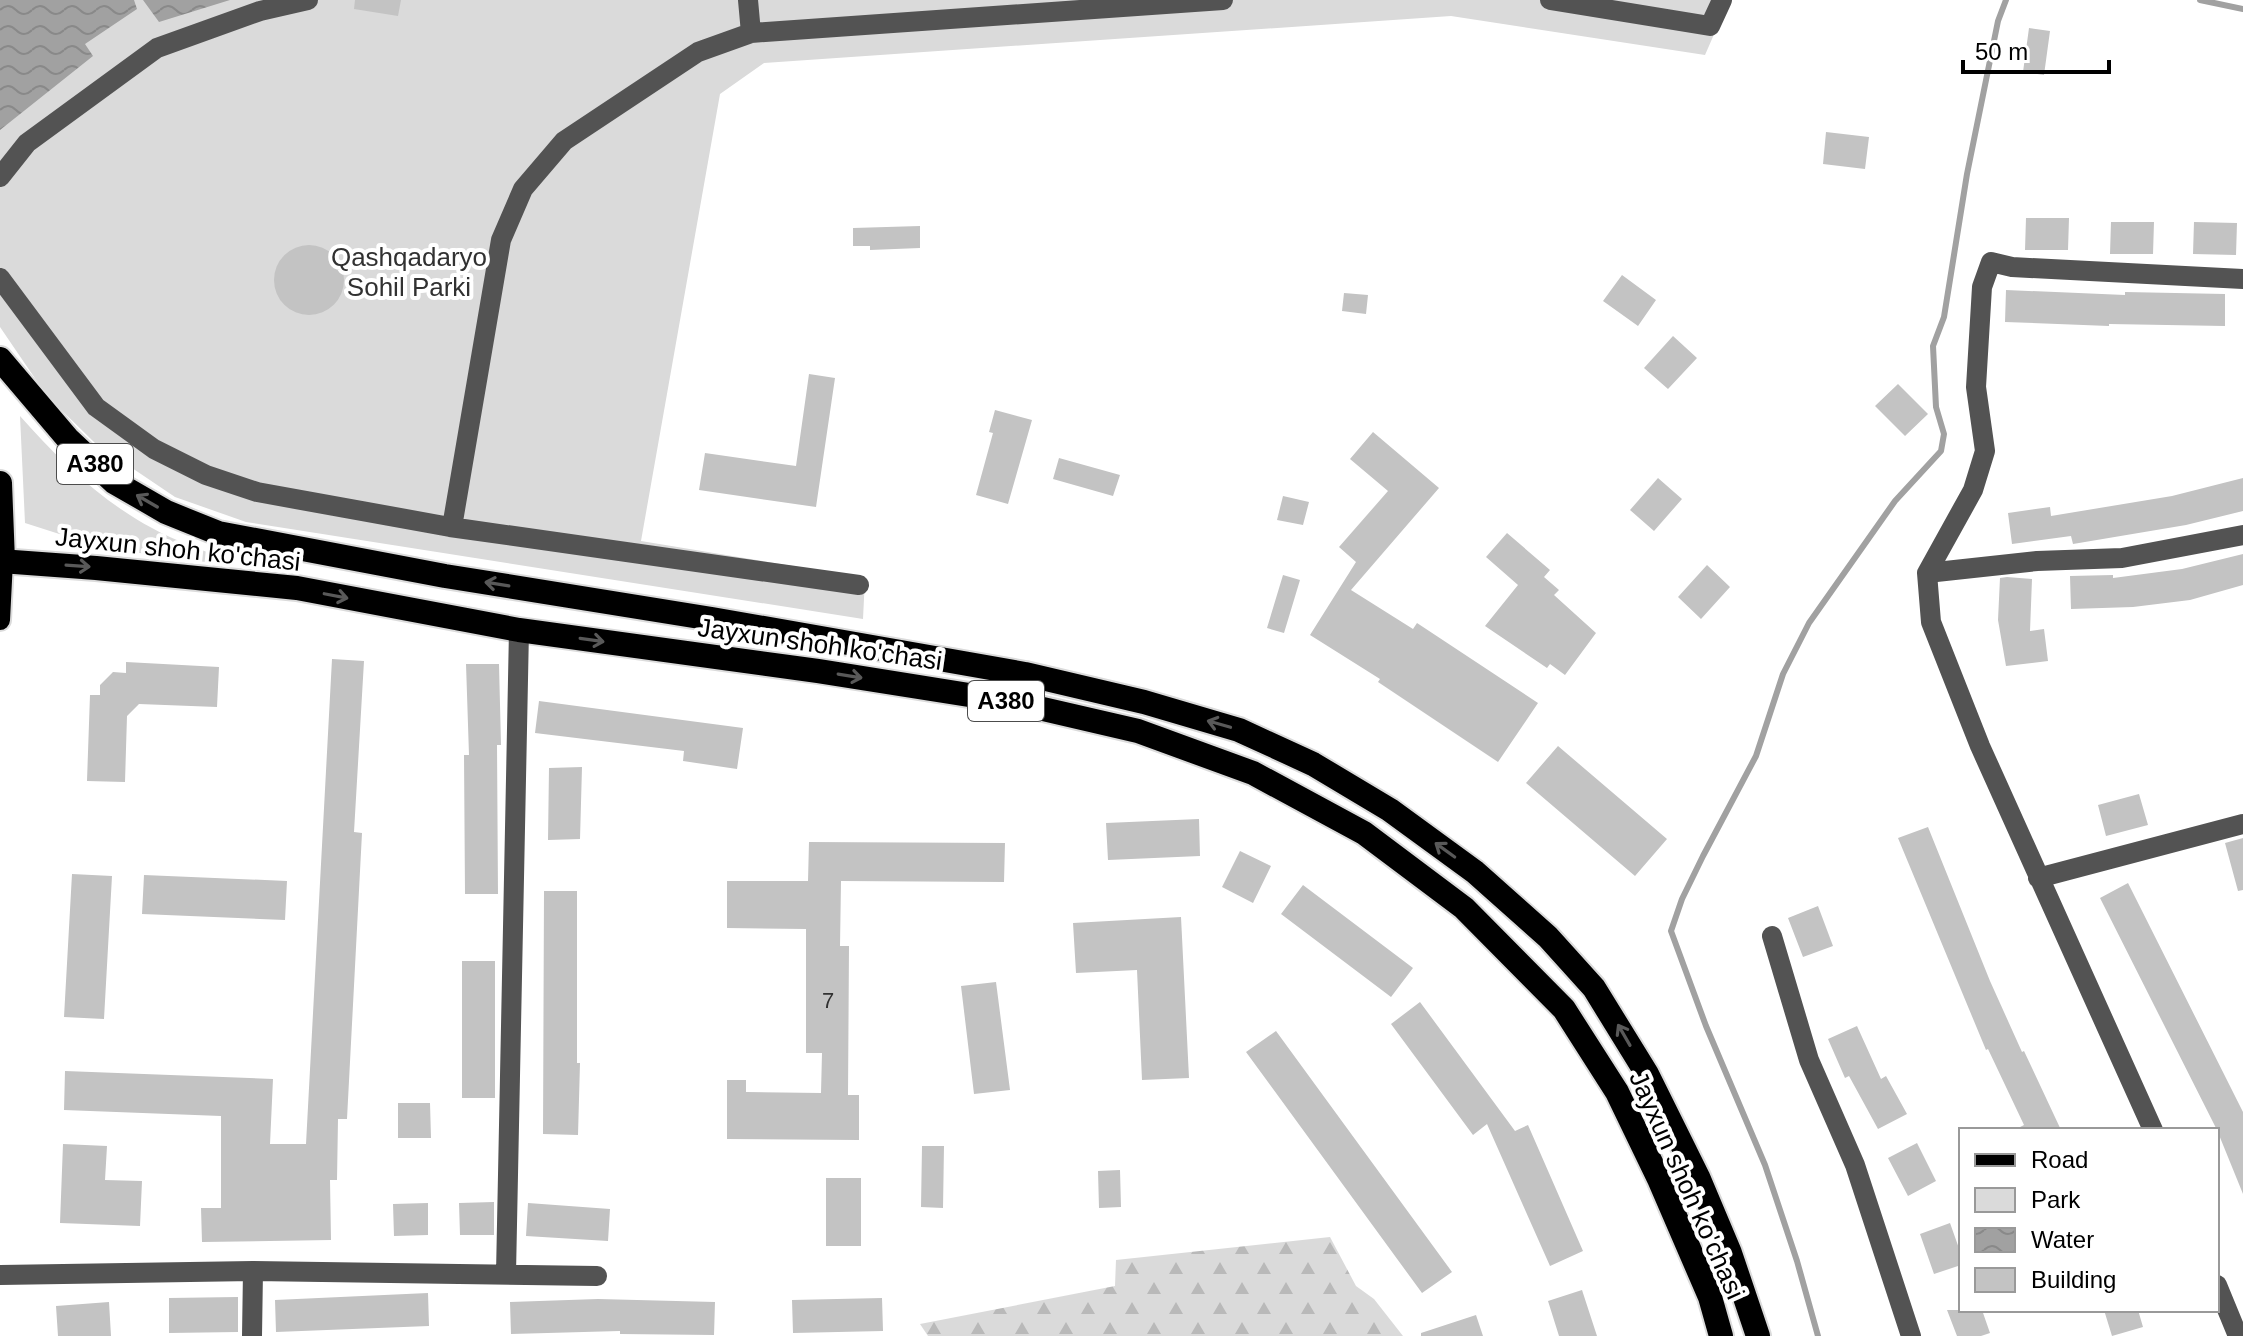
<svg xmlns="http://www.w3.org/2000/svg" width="2243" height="1336" font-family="Helvetica,sans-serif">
<defs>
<pattern id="forest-firs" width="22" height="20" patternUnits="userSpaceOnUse" patternTransform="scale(2)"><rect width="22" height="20" fill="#dadada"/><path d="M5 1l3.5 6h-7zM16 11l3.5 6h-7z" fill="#b9b9b9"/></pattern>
<pattern id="water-waves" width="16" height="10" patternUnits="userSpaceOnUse" patternTransform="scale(2)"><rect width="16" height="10" fill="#a1a1a1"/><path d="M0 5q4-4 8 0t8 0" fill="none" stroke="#898989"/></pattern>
</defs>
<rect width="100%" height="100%" fill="#fff"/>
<path fill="#dadada" d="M0,0h1729l-24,55 -254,-39 -687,47 -44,31 -79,447 224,37 -2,41 -617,-97 -71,-25 -80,-54 -48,-47 -47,-69z
M20,416c38,43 81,85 132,112 23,13 50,21 74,32l2,5 -125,-17 -78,-25z"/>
<path fill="url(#forest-firs)" d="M1330,1237l26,49 18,13 29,37h-475l-8,-12 195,-38 1,-26z"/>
<path fill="url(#water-waves)" d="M0,0h134l3,9 -52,35 8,12 -93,74z
M143,0h87l-71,22z"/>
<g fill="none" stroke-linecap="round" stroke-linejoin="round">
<path stroke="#a1a1a1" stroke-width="6" d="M2200,0l43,9
M1818,1336l-21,-75 -32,-96 -59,-139 -35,-95 11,-32 21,-43 53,-100 27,-82 26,-51 86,-122 46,-50 3,-17 -8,-27 -3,-61 11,-29 23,-143 31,-153 8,-21"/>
</g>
<path fill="#c3c3c3" d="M355,0h46l-3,16 -44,-7z
M2029,28l21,3 -6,44 -21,-3z
M1826,132l43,5 -4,32 -42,-5z
M2026,218h43l-1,32h-43z
M2111,222h43l-1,32h-43z
M2194,222l43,1 -1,32 -43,-1z
M920,226v22l-50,2v-4h-17v-18z
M274 280a35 35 0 1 1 70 0a35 35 0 1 1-70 0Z
M1622,275l34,25 -18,26 -35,-25z
M2006,290l119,5v-3l100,2v32l-116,-2v2l-104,-4z
M1344,293l24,2 -2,19 -24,-3z
M1673,336l24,22 -29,31 -24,-21z
M809,374l26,4 -19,129 -117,-17 6,-37 91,13z
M1898,384l30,30 -23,22 -30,-30z
M995,410l37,10 -24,84 -32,-9 17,-62 -4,-1z
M1373,432l66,56 -88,102 62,39 4,-6 121,80 -40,59 -120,-80 2,-3 -70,-44 46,-73 -17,-15 49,-56 -38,-32z
M1059,458l61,17 -7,21 -60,-17z
M1658,478l24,21 -28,32 -24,-21z
M2243,478v33l-57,14 -113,19 -2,-8 -59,8 -4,-31 42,-6 1,9 121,-20z
M1283,496l26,6 -6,23 -26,-5z
M1507,533l43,37 -6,7 15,13 -5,5 42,38 -31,42 -15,-11 -3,4 -62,-42 33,-41 -32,-28z
M2243,554v31l-53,15 -57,7 -62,2 -1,-33 43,-1v3l69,-9z
M1707,565l23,22 -29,32 -23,-22z
M1283,575l17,5 -16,53 -17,-5z
M2007,577l25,2 -2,52 14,-2 4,32 -42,5 -8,-46 2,-42z
M332,659l32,2 -10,171 8,1 -15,286h-9l-1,61h-7l1,60 -129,2 -1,-34h20v-92l-157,-6 1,-39 208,8 -3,65h36z
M126,662l93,5 -2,40 -78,-3 -12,12 -2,66 -38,-1 3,-86h10v-10l13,-13 13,1z
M466,664h33l2,81h-4l1,149h-33l-1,-139h5z
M539,701l204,27 -6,41 -54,-8 1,-10 -149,-18z
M1558,746l109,93 -32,37 -109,-93z
M582,767l-2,72 -32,1 1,-72z
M2139,794l9,31 -42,11 -8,-31z
M1199,819l1,37 -92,4 -2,-37z
M1928,827l62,154 32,71 2,-1 37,79h-47l10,-5 -36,-76 -2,1 -88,-212z
M2243,838v52l-5,1 -13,-48z
M809,842l196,1 -1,39 -163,-1 -1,65h9l-1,149h11v45l-132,-1v-59h19v12l75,1 1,-40h-16v-124l-79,-1v-47h81z
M1240,851l31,15 -18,37 -31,-16z
M72,874l40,2 -8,143 -40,-2z
M144,875l143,6 -2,39 -143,-6z
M2128,883l115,229v82l-26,-64 -117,-232z
M1303,885l110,83 -22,29 -110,-83z
M544,891h33v172h3l-2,72 -35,-1z
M1818,906l15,40 -30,11 -15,-39z
M1181,917l8,161 -47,2 -5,-110 -61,3 -3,-50z
M462,961h33v137h-33z
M996,982l14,108 -36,4 -13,-108z
M1420,1002l95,129 13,-6 55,126 -33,15 -63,-142 -14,11 -82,-111z
M1857,1026l24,53 5,-3 21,38 -29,15 -29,-53 -4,2 -17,-39z
M1276,1031l176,241 -30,21 -176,-241z
M398,1103h32l1,35h-33z
M1917,1143l19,38 -28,15 -20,-38z
M63,1144l44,2 -2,34 37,1 -2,45 -80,-3z
M922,1146h22l-1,62 -22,-1z
M1120,1170l1,37 -22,1 -1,-37z
M826,1178h35v68h-35z
M494,1202v33h-34l-1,-32z
M428,1203v32l-34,1 -1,-32z
M528,1203l82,6 -2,32 -82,-5z
M1950,1223l11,31v11l-27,9 -14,-40z
M1582,1290l15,46h-38l-11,-35z
M428,1293l1,33 -153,6 -1,-32z
M238,1297v35l-69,1v-35z
M882,1298l1,33 -90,2 -1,-33z
M598,1299l117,3 -1,33 -94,-1v-3l-109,3 -1,-32z
M109,1302l2,34h-53l-2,-30z
M1947,1310h35l8,23 -9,3h-24z
M2104,1310h34l5,17 -31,9z
M1476,1315l7,21h-62v-3z"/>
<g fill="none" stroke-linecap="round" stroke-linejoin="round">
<g stroke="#dbdbdb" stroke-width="24">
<path id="major" d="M0,620l3,-59"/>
</g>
<g stroke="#dbdbdb" stroke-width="28">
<path id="highway" d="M0,359l68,80 46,43 52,30 52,21 227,43 267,43 313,55 119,28 95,28 74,34 77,46 85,62 73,65 46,51 53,86 51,103 32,76 28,83
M0,483l3,78
M0,561l96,7 201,20 222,42 299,41 195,31 125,29 115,42 111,60 100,75 100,101 53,83 42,87 51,118 11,39"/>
</g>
<path stroke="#535353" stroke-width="20" d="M748,0l3,33
M1550,0l160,26 12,-26
M0,177l27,-34 130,-95 103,-37 48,-11
M0,278l96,129 58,42 52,26 51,17 193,35 409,58
M452,527l49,-287 22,-51 41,-48 134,-89 53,-19 472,-33
M1927,573l110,-12 85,-3 121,-23
M2038,878l205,-54
M1772,936l37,124 46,105 56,171
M2153,1130l-173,-384 -49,-124 -4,-49 46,-83 12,-39 -9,-64 6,-100 9,-25 21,5 231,12
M506,1274l13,-644
M0,1275l253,-4 344,5
M2217,1285l21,51
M252,1336l1,-65"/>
<use href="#major" stroke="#000" stroke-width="20"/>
<use href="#highway" stroke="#000" stroke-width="24"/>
</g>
<defs><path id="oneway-shaft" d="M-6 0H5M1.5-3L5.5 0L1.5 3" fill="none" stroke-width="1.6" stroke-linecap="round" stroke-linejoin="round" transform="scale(2)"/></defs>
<g stroke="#595959">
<use href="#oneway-shaft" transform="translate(147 501) rotate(-150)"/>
<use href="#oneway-shaft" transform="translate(78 566) rotate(4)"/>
<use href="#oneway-shaft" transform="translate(497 584) rotate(-171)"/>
<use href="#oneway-shaft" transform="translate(336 596) rotate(11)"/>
<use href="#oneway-shaft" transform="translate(592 640) rotate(8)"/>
<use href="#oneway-shaft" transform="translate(850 676) rotate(9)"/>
<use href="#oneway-shaft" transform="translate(1219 724) rotate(-164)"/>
<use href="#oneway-shaft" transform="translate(1445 850) rotate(-144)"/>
<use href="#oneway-shaft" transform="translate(1624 1035) rotate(-120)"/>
</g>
<g text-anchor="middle" stroke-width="8" stroke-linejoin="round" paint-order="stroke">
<g font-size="22" fill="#313131">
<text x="828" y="1008">7</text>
</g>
<g fill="#fff" stroke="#4c4c4c" stroke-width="2">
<rect x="57" y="444" width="76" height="40" rx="6"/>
<rect x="968" y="681" width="76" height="40" rx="6"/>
</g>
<g font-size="24" font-weight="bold" fill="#000">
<text x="95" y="472">A380</text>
<text x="1006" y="709">A380</text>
</g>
<g font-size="26" fill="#313131" stroke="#fff">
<text x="409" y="266">Qashqadaryo<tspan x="409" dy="30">Sohil Parki</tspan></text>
</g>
<g font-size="26" fill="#000" stroke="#fff">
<text transform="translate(178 549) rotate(6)" y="9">Jayxun shoh ko'chasi</text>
<text transform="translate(820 644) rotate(8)" y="9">Jayxun shoh ko'chasi</text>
<text transform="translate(1687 1185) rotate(66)" y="9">Jayxun shoh ko'chasi</text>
</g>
</g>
<rect x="1959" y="1128" width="260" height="184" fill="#ffffff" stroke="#999999" stroke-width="2"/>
<rect x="1975" y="1154" width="40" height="12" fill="#000000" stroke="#999999" stroke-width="2"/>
<text x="2031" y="1168" font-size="24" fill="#000000">Road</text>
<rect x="1975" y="1188" width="40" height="24" fill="#dadada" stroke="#999999" stroke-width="2"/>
<text x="2031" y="1208" font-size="24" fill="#000000">Park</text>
<rect x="1975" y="1228" width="40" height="24" fill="url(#water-waves)" stroke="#999999" stroke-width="2"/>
<text x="2031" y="1248" font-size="24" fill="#000000">Water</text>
<rect x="1975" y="1268" width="40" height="24" fill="#c3c3c3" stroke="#999999" stroke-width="2"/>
<text x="2031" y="1288" font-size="24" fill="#000000">Building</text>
<path d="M1963 60v12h146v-12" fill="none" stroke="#000000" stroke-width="4"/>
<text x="1975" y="60" font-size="24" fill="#000000" stroke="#ffffff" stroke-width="6" paint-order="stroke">50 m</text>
</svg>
